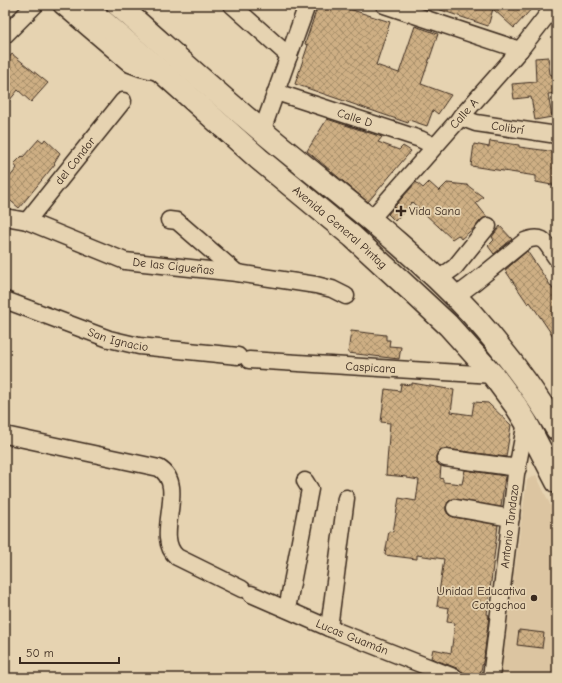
<svg xmlns="http://www.w3.org/2000/svg" width="562" height="683" font-family="'Comic Neue',sans-serif">
<defs>
<pattern id="building-cross-hatch" width="8" height="8" patternUnits="userSpaceOnUse"><rect width="8" height="8" fill="#ceaf84"/><path d="M0 0l8 8M0 8l8-8" fill="none" stroke="#a88f6b"/></pattern>
</defs>
<rect width="100%" height="100%" fill="#e6d3b1"/>
<filter id="ink" filterUnits="userSpaceOnUse"><feTurbulence type="fractalNoise" baseFrequency=".025" numOctaves="2"/><feDisplacementMap in="SourceGraphic" scale="8" xChannelSelector="R" yChannelSelector="G"/><feConvolveMatrix kernelMatrix="1 2 1 2 8 2 1 2 1" color-interpolation-filters="sRGB"/></filter>
<g filter="url(#ink)">
<path fill="#dcc5a1" d="M536,475l21,44v159h-57l27,-198z"/>
<path fill="url(#building-cross-hatch)" stroke="#3b2a1e" d="M318,5h15l9,3 1,-1 47,15 -14,43 23,8 16,-47 23,8 -17,50 30,11 -13,19 -5,-4 -6,16 -18,-6 -1,3 -113,-39 13,-39 -3,-1z
M432,5h103l-21,23 -21,-19 -5,17 -56,-19z
M12,54l36,29 -17,19 -13,-12 -13,16v-43z
M548,57l2,17 7,4v15l-9,1 4,23 -17,3 -4,-23 -17,2 -2,-15 24,-2 -1,-24z
M327,119l55,18 -4,5 21,8 4,-4 8,5 -43,51 -61,-51z
M39,139l4,3 2,-3 15,14 -6,10 1,1 -36,44 -14,-12v-13l12,-15 -3,-4 8,-8 1,1z
M490,141l29,4v2l38,5v34l-21,-4v-6l-65,-10 3,-22 15,3z
M416,182l7,6 6,-6 10,9 8,-8 20,2 16,12 -7,6 11,14 -6,3 -6,7 -14,12 -3,-4 -6,4 -40,-37 -17,19 -7,-7z
M500,226l12,13 -18,15 -6,-8 6,-6 -2,-3z
M527,251l30,44v47l-27,-40 -2,2 -23,-34z
M351,331l35,4v5h4l-1,6 12,1 -2,12 -51,-6z
M412,383l42,7 -3,22 21,3 2,-13 14,1 23,22 -5,32 -60,-8h-5l-3,3 -2,4v6l5,4 -1,12 3,1v3l19,2 3,-14 40,6 -4,31 -45,-8h-4l-4,3 -2,5v4l3,4 4,2 45,8 -11,89 2,1 -5,43 -4,16 -5,2 -11,-2 -5,-5 -28,-11 2,-9 18,4 4,-30 -8,-1 2,-14 -12,-2 7,-47 -27,-4v4l-32,-4 4,-24 4,1 6,-34 17,3 3,-21 -12,-2v-1l-21,-2 4,-52 -9,-1 4,-33 15,2 1,-7 11,1z
M519,630l25,3 -2,15 -25,-3z"/>
<g fill="none" stroke-linecap="round" stroke-linejoin="round">
<g stroke="#3b2a1e" stroke-width="19">
<g id="minor">
<path d="M61,5l69,59 11,4 21,5"/>
<path d="M232,5l57,51"/>
<path d="M384,5l136,45"/>
<path d="M5,35l30,-30"/>
<path id="s1" d="M276,92l144,47 14,7"/>
<path id="s2" d="M460,117l16,6 81,12"/>
<path d="M262,131l45,-126"/>
<path id="s3" d="M5,217l22,4 98,40 112,12 79,12 16,4 14,7"/>
<path d="M169,220l8,1 60,52"/>
<path id="s4" d="M370,220l150,-170 35,-45"/>
<path id="s5" d="M27,221l96,-120"/>
<path d="M437,280l18,-13 33,-41"/>
<path d="M455,297l16,-12 54,-44c20,-8 21,3 32,18"/>
<path id="s6" d="M5,300l104,39 30,7 99,10"/>
<path id="s7" d="M249,360l244,15"/>
<path d="M5,435l154,33c30,18 -7,68 18,89l65,32"/>
<path d="M445,458l73,10"/>
<path d="M455,508l56,10"/>
<path id="s8" d="M251,594l78,34 127,50"/>
<path d="M287,609l23,-120 -5,-8"/>
<path d="M329,628l17,-130"/>
<path id="s9" d="M491,678l25,-204 10,-52"/>
</g>
</g>
<g stroke="#3b2a1e" stroke-width="25">
<g id="highway">
<path id="s10" d="M84,5l79,68 96,86 94,78 64,59 31,29 45,50 23,31 10,16 31,60"/>
<path d="M118,5c48,42 95,85 144,126 70,59 146,114 209,182 32,36 61,74 86,116"/>
</g>
</g>
<use href="#minor" stroke="#e6d3b1" stroke-width="16"/>
<use href="#highway" stroke="#e6d3b1" stroke-width="22"/>
</g>
</g>
<g fill="#3b2a1e" stroke="#e6d3b1" stroke-width="1.5">
<path d="M399 205h4v4h4v4h-4v4h-4v-4h-4v-4h4z"/>
<circle cx="534" cy="598" r="4"/>
</g>
<g text-anchor="middle" stroke-width="3.5" stroke-linejoin="round" paint-order="stroke">
<g font-size="12" fill="#3b2a1e" stroke="#e6d3b1">
<text dy="4" stroke="none"><textPath href="#s4" startOffset="142">Calle A</textPath></text>
<text dy="4" stroke="none"><textPath href="#s1" startOffset="83">Calle D</textPath></text>
<text dy="4" stroke="none"><textPath href="#s2" startOffset="49">Colibrí</textPath></text>
<text dy="4" stroke="none"><textPath href="#s5" startOffset="77">del Condor</textPath></text>
<text dy="4" stroke="none"><textPath href="#s10" startOffset="339">Avenida General Pintag</textPath></text>
<text dy="4" stroke="none"><textPath href="#s3" startOffset="177">De las Cigueñas</textPath></text>
<text dy="4" stroke="none"><textPath href="#s6" startOffset="120">San Ignacio</textPath></text>
<text dy="4" stroke="none"><textPath href="#s7" startOffset="122">Caspicara</textPath></text>
<text dy="4" stroke="none"><textPath href="#s9" startOffset="153">Antonio Tandazo</textPath></text>
<text dy="4" stroke="none"><textPath href="#s8" startOffset="110">Lucas Guamán</textPath></text>
</g>
<g font-size="12" fill="#3b2a1e" stroke="#e6d3b1" text-anchor="start">
<text x="409" y="215">Vida Sana</text>
<text x="526" y="595" text-anchor="end">Unidad Educativa<tspan x="526" dy="14">Cotogchoa</tspan></text>
</g>
</g>
<rect width="562" height="683" fill="none" stroke="#e6d3b1" stroke-width="20"/>
<rect x="10" y="10" width="542" height="663" fill="none" stroke="#3b2a1e" stroke-width="1.5" filter="url(#ink)"/>
<path d="M20 657v6h99v-6" fill="none" stroke="#3b2a1e" stroke-width="2"/>
<text x="26" y="657" font-size="12" fill="#3b2a1e" stroke="#e6d3b1" stroke-width="3" paint-order="stroke">50 m</text>
</svg>
